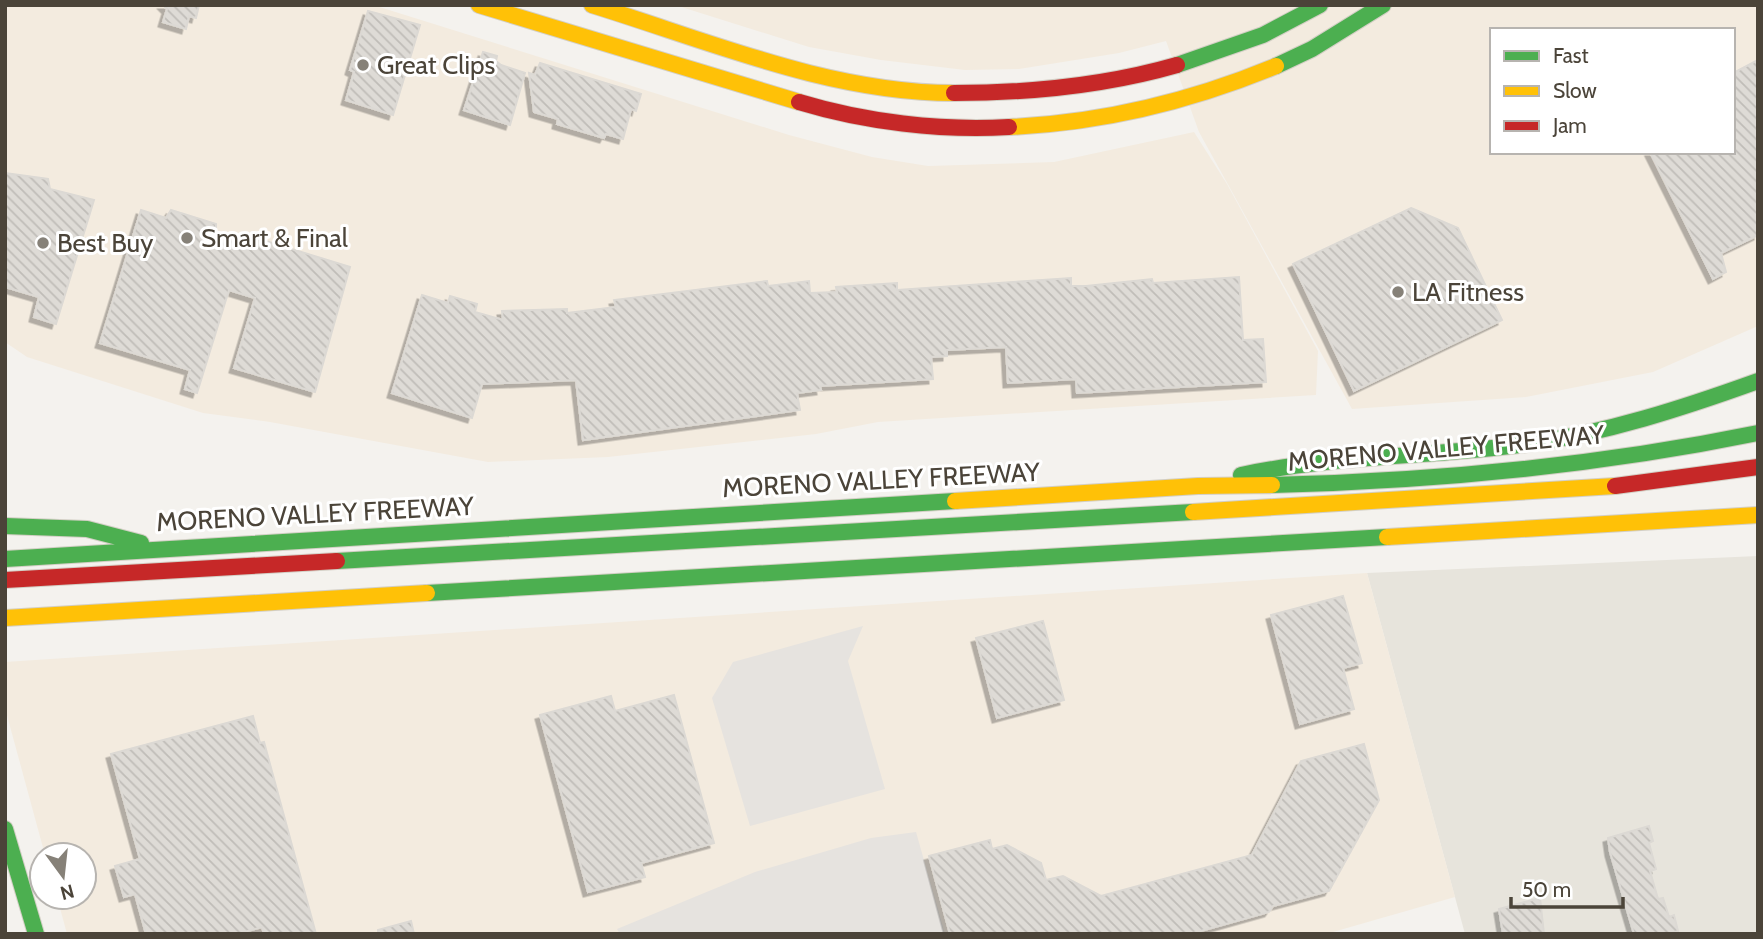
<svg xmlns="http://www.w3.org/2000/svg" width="1763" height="939" font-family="Cabin,sans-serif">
<defs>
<pattern id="building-back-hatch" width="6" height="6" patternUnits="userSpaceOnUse" patternTransform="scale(1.75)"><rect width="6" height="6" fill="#dedbd6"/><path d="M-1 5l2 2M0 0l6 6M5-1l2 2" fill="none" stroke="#c0bdb8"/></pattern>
<filter id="shadow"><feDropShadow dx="-4.5" dy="4.5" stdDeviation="0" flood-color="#0004"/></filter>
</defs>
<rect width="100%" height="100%" fill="#f4f2ee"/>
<path fill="#e7e4dc" d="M1758,556v378h-293l-98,-361z"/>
<path fill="#f3ebdf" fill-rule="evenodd" d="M5,5h368l416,130 83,22 56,9 126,-4 140,-30 33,52 91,167 -2,44 -438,27 -62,12 -208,23 -120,5 -218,-40 -67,-9 -176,-56 -22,-15z
M675,5h1083v321l-105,46 -127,25 -174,12 -153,-277 -33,-91 -47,12 -100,16 -54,1 -84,-10 -72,-13zM1492,30h241v122h-241z
M1367,573l88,324 -129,37h-1259l-10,-37h27v-42h-39l-40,-147v-46z"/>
<path fill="#e6e3df" d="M863,626l-15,35 37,128 -135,37 -38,-128 21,-36z
M916,832l29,102h-325l-3,-5 138,-57 116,-34z"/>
<path fill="url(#building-back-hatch)" stroke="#dcd9d4" stroke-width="2" filter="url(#shadow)" d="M163,5h36l-3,13 -7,-2 -3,13 -23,-7 4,-13z
M368,11l52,14 -27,90 -47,-15 8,-28 -4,-2z
M483,52l14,4 -1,5 5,4 24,8 -15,52 -46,-15z
M1758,60v175l-37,18 5,19 -13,7 -63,-127h83v-79z
M540,63l101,31 -5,17 -5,-2 -8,30 -17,-5 -2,4 -47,-14 1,-5 -24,-7 -5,-39 6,2z
M5,173l43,6 2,10 44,11 -38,124 -22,-7 5,-20 -34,-10z
M1411,208l47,20 44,92 -148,71 -61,-127z
M141,210l25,8 5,-8 45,14v9l25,8 2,-7 107,33 -35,125 -81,-24 21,-70 -26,-8 -32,103 -12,-4 5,-19 -90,-27z
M1239,277l4,63 20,-1 3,43 -189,11 -1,-14 -68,4 -2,-36 -59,3v6l-16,1 2,22 -113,7 1,4 -24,3 3,17 -217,30 -7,-60 -94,4 -10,34 -80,-25 30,-98 26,8 2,-7 27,8 -2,8 28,8 -1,-9 65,-2v4l49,-6 -2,-7 153,-19 1,5 41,-5 1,12 27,-1 -1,-5 61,-4v7l174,-12v8h15l66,-7 1,4z
M1343,596l19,67 -19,5 11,41 -54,15 -29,-109z
M1043,621l21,79 -67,18 -21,-80z
M674,695l40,148 -73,20 4,14 -57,15 -48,-177 71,-19 4,15z
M253,716l7,27 4,-1 52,192h-52l-2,-7 -25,7h-91l-11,-40 -11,3 -9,-31 25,-7 -29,-105z
M1364,744l15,56 -50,91 -56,15 -4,6 -79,22h-240l-21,-78 61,-16 2,9 15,-4 34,18 5,17 17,-4 38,20 151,-41 49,-94z
M1649,826l4,15 -4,2 7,26 -6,2 8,28 5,-1 6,19 5,-2 4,16 -9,3h-35l-24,-82 -2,-14z
M1540,898l4,36h-41l-4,-25z
M411,921l3,13h-36v-4z"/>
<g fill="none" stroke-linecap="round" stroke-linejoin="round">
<g stroke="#d3cfc5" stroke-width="18">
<path id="fast" d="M1177,65l86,-30 57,-30
M1276,66l36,-17 71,-44
M1241,475c95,-20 191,-18 286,-31 79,-11 156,-36 231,-63
M1272,485c164,-4 325,-19 486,-52
M5,526l82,3 54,14
M5,559l950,-58
M337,561l856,-49
M427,593l960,-56
M5,829l31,105
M5,843l3,-2"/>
</g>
<g stroke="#d3cfc5" stroke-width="18">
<path id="slow" d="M479,5l320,97
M592,5c117,36 238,88 362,88
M1009,127c94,-4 180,-25 267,-61
M955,501l243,-15 74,-1
M1193,512l422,-26
M1387,537l371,-22
M5,618l422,-25"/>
</g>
<g stroke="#d3cfc5" stroke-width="18">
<path id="jam" d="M954,93c77,0 150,-7 223,-28
M799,102c66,20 141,29 210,25
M1615,486l143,-19
M5,580l332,-19"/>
</g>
<use href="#fast" stroke="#4caf50" stroke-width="16"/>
<use href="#slow" stroke="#ffc107" stroke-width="16"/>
<use href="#jam" stroke="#c62828" stroke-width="16"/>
</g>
<g fill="#868178" stroke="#fff" stroke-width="2.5">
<circle cx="363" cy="65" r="7"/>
<circle cx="187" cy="238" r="7"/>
<circle cx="43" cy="243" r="7"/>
<circle cx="1398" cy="292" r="7"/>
</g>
<g text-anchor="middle" stroke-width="6" stroke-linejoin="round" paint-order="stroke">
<g font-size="26" fill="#4b4439" stroke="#fff" text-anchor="start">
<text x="377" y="74">Great Clips</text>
<text x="201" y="247">Smart &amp; Final</text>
<text x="57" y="252">Best Buy</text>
<text x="1412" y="301">LA Fitness</text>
</g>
<g font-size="26" fill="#4b4439" stroke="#fff">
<text transform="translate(1446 448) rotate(-5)" y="9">MORENO VALLEY FREEWAY</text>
<text transform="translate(881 480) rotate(-3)" y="9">MORENO VALLEY FREEWAY</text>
<text transform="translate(315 514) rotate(-3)" y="9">MORENO VALLEY FREEWAY</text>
</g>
</g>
<rect width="1763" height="939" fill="none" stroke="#4b4439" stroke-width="14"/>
<rect x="1490" y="28" width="245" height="126" fill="#ffffff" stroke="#b7b4b0" stroke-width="2"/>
<rect x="1504" y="51" width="35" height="10" fill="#4caf50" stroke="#b7b4b0" stroke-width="2"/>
<text x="1553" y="63" font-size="21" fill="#4b4439">Fast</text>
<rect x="1504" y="86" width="35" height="10" fill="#ffc107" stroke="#b7b4b0" stroke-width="2"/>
<text x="1553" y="98" font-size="21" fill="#4b4439">Slow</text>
<rect x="1504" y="121" width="35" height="10" fill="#c62828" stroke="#b7b4b0" stroke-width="2"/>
<text x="1553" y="133" font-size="21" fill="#4b4439">Jam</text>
<g transform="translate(63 876) rotate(165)"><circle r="33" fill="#ffffff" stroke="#b7b4b0" stroke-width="2"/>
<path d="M0-5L12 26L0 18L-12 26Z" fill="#868178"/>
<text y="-10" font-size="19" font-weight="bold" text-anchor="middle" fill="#4b4439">N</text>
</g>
<path d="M1511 897v10h112v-10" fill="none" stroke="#4b4439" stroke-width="3.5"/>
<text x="1522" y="897" font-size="21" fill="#4b4439" stroke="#ffffff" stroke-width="5" paint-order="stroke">50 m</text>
</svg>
